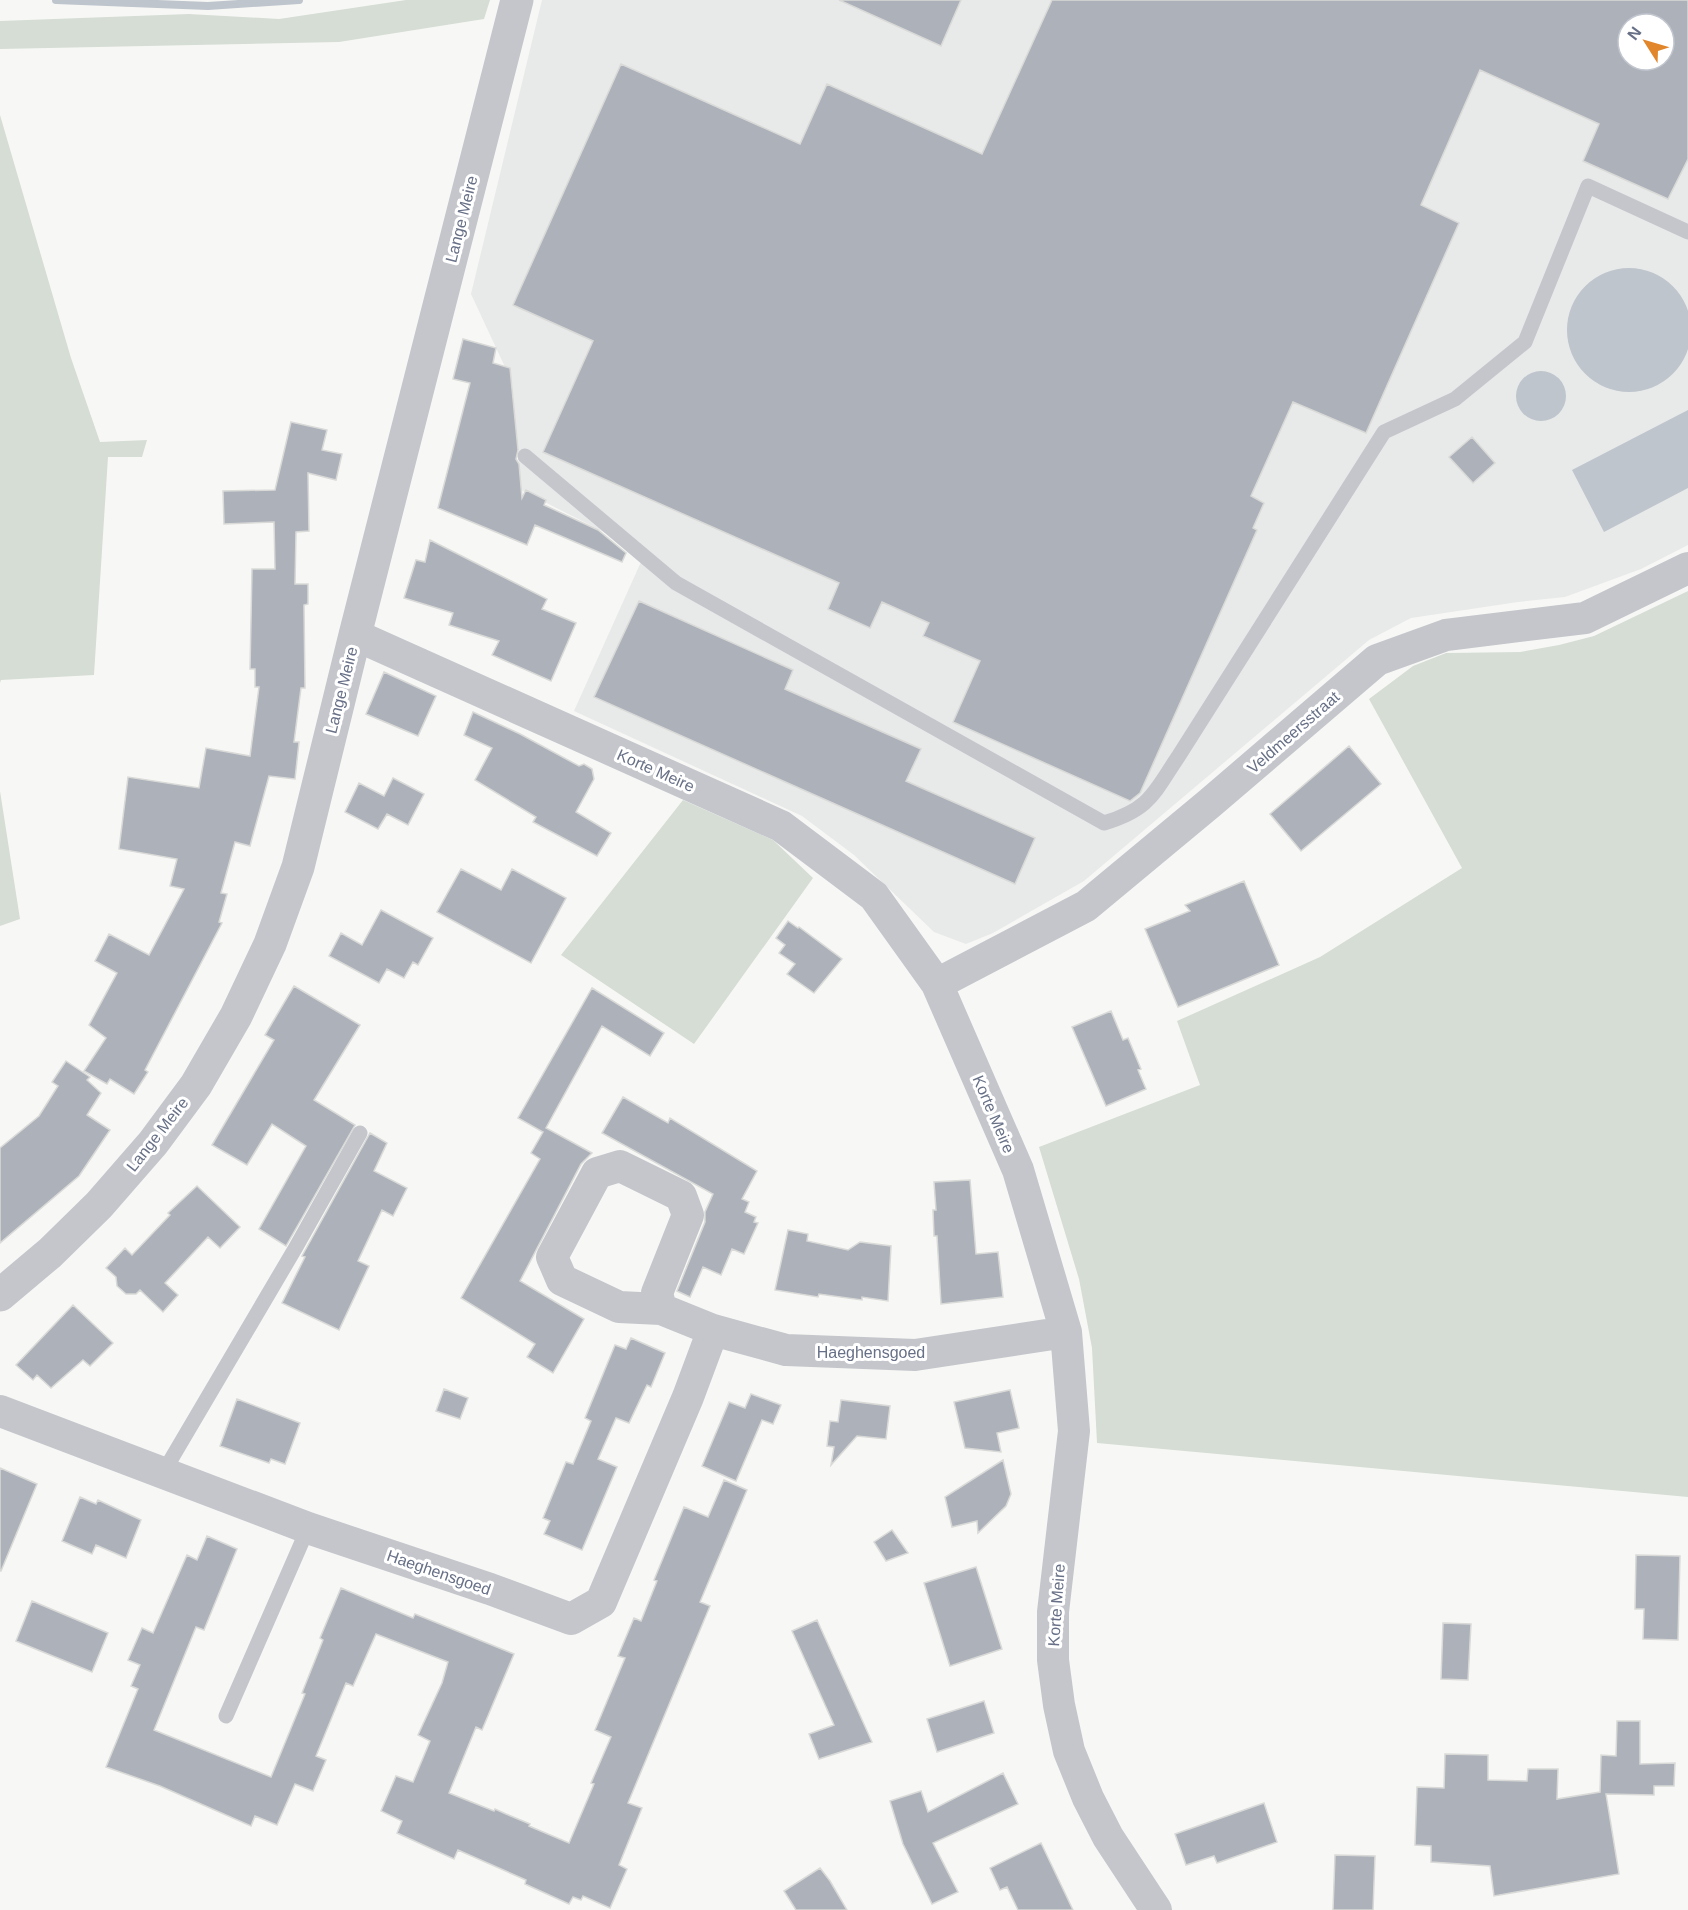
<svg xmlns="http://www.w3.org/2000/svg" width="1688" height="1910" font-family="Helvetica,sans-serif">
<rect width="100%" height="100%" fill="#f7f8f5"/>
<path fill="#e8e9e9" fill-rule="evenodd" d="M542,0h1146v545l-47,24 -76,28 -47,5 -107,16 -42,22 -285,241 -91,52 -27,11 -32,-12 -80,-77 -52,-39 -228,-105 71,-158 -124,-63 -9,-108 -41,-88zM1628,24h36v36h-36z"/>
<path fill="#d6ddd5" d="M406,0h84l-6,19 -145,23 -339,7v-28l189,-7 90,5z
M0,115l71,243 29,84 47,-2 -5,17h-34l-14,218 -93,5 -1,3z
M1688,591v906l-591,-54 -5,-95 -13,-69 -40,-132 161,-62 -23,-64 143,-64 142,-89 -93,-169 44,-33 33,-13 74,-1 39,-7 35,-9z
M0,791l20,128 -20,7z
M683,800l90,40 40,38 -119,166 -133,-89z"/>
<path fill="#bfc5cd" d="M1567 330a62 62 0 1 1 124 0a62 62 0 1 1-124 0Z
M1516 396a25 25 0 1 1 50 0a25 25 0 1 1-50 0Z
M1688,410v78l-84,44 -32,-62z"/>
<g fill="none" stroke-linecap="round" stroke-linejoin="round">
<path stroke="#bfc5cd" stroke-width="8" d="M56,0l152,6 91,-6"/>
</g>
<path fill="#acb1ba" stroke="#d9dad8" stroke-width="1.5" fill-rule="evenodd" d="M839,0h122l-20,46z
M1052,0h636v159l-20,40 -85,-38 16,-37 -119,-54 -59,135 38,18 -93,210 -73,-31 -42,94 13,7 -11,25 4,2 -117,263 -10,8 -177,-79 27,-61 -57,-25 6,-13 -47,-21 -12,26 -42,-19 11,-26 -296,-131 50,-111 -80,-36 108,-241 179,80 27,-60 155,70zM1628,24h36v36h-36z
M463,339l33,9 -3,15 17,5 8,82 -2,9 3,5 3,34 4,-8 20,10 -2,5 54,25 28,23 -4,9 -87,-37 -8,20 -89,-37 32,-125 -17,-4z
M291,422l36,8 -5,20 20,4 -6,26 -28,-7 1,58 -13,1 -1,52h13v20l-4,1 1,83h-4l-7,54h5l-4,37 -26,-3 -19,70 -15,-4 -14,51 6,1 -8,28 3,1 -77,147 3,2 -14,22 -24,-15 -3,5 -23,-13 22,-33 -17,-13 28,-52 -22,-12 14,-27 40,21 35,-66 -14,-3 7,-27 -58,-10 9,-72 71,11 7,-40 44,8 9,-69h-4v-18h-5l2,-100h23l-1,-47 -50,2 -1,-33 52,-1z
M1472,437l23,26 -22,20 -24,-26z
M430,540l117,59 -5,10 34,14 -25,58 -59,-26 7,-14 -50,-16 4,-12 -49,-15 12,-38 9,2z
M639,601l154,69 -8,19 136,60 -15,32 129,57 -20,46 -421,-187z
M384,672l52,24 -18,40 -52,-22z
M473,712l47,22 59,32 5,-2 8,5 2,10 -18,33 35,21 -14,23 -64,-34 3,-5 -61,-37 17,-32 -28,-13z
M1349,746l32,38 -80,67 -31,-37z
M393,778l31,16 -16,31 -21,-11 -9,15 -33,-17 14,-29 25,13z
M461,869l40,21 11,-21 54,29 -35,65 -94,-51z
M1244,881l35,84 -101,42 -33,-78 45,-18 -5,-6z
M381,910l52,28 -15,27 -5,-3 -9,16 -17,-9 -8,14 -50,-27 12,-23 21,12z
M788,921l10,7 1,-1 43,32 -28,34 -27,-19 8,-10 -16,-11 6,-8 -9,-7z
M294,986l66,39 -46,75 41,25 -69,121 -27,-17 47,-83 -34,-22 -25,41 -35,-20 62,-105 -9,-5z
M592,988l72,45 -14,23 -48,-30 -56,102 46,25 -11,11 -61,117 64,38 -31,54 -26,-16 8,-13 -74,-46 79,-139 -9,-6 12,-21 -25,-14z
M1111,1011l12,29 5,-2 13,31 -3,1 8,19 -40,17 -34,-79z
M66,1061l24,16 -3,3 14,13 -14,22 23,15 -31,46 -79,67v-95l39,-32 19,-30 -6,-4z
M623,1097l45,26 2,-5 87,53 -15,28 7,3 -4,10 11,5 -2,5 4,1 -14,31 -12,-5 -11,26 -18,-8 -13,30 -13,-6 28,-69v-10l8,-18 -111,-61z
M370,1133l17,10 -13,28 33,17 -14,28 -11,-6 -24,51 11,5 -30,64 -57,-27 23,-46 -3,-1z
M970,1180l6,74 22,-2 5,45 -62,7 -4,-68h-3l-1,-26h3l-2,-28z
M197,1186l43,41 -20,21 -12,-11 -43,46 13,12 -15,17 -23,-22 -4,4h-10l-9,-8 -1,-9 -10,-9 19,-20 7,7 38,-40 -2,-2z
M788,1230l20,4 -1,7 41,9 12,-8 31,4 -3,55 -26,-4v3l-43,-6 -1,3 -43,-7z
M73,1305l40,38 -23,23 -7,-6 -32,28 -14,-13 -4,5 -17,-15z
M631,1338l34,15 -14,34 -4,-2 -18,38 -13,-5 -18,41 19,8 -35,83 -38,-16 6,-13 -7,-3 23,-56 7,2 18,-43 -6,-3 30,-73 11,4z
M444,1389l24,9 -8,21 -24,-8z
M1010,1390l9,38 -22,5 4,19 -36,-4 -11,-46z
M751,1394l30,11 -8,19 -11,-4 -26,61 -34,-15 27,-64 16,6z
M237,1399l63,24 -15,41 -14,-5 -2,4 -49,-17z
M841,1400l49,6 -4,33 -29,-3 -26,29 3,-18 -7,-1 3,-25 8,1z
M1003,1460l8,34 -5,12 -28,27 -1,-12 -25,6 -7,-30z
M0,1468l37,16 -36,87h-1z
M724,1480l23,10 -47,112 10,4 -82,197 14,5 -23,57 8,4 -17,39 -27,-12 -2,4 -8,-3 -4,7 -44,-20 1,-4 -68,-30 -4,9 -57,-26 5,-12 -21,-10 15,-35 17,6 17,-41 -12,-6 24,-52 6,-21 -72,-28 -23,52 -7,-3 -30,73 10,4 -13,31 -18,-7 -18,41 -22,-9 -4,10 -91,-40 -54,-19 32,-78 -7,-3 9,-21 -12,-5 14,-32 11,5 34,-78 10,5 10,-24 30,13 -33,81 -8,-3 -42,103 117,47 34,-83 -3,-1 21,-53 -3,-2 21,-50 72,30 2,-4 99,40 -32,76 -6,-3 -27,66 45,18 1,-2 11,5 24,10 -1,2 40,17 25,-59 -3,-1 20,-46 -16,-7 30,-72 -7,-2 16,-38 7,3 16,-40 -3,-1 30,-73 24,10z
M80,1497l16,7 2,-4 43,20 -15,38 -30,-13 -4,9 -30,-13z
M892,1530l16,23 -22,8 -12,-19z
M1636,1555l44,1 -2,84 -35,-1 1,-30h-9z
M976,1567l26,82 -52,17 -26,-83z
M32,1601l76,32 -16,39 -76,-31z
M817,1620l55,122 -53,17 -10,-25 25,-9 -42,-94z
M1443,1623l28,1 -3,56 -27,-1z
M984,1701l10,32 -57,19 -10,-33z
M1617,1721h23v43l35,-1 -1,23h-20v9l-48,-1 13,80 -125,22 -4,-30 -59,-4v-16l-16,-1 2,-58 27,1 1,-34 43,1v25l39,1 1,-12h30l-1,30 43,-7 1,-37 15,1z
M1003,1773l15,31 -85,39 25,49 -26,12 -29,-60 -13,-43 31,-10 7,21z
M1264,1803l13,39 -60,21 -3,-7 -28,9 -11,-31z
M1041,1843l32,67h-55l-11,-23 -7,3 -10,-22z
M1335,1855l40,1 -2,54h-40z
M820,1868l10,13 17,29h-51l-12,-19z"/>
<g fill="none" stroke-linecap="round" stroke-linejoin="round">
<path stroke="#c4c6cb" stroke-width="15" d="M525,456l151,127 428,240c46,-14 49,-29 74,-66l206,-325 71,-33 70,-57 63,-156 100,46
M163,1473l133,-226 64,-114
M226,1716l82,-188"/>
<path stroke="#c4c6cb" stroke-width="32" d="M355,635l426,191 93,70 63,88 81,186 48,162 8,99 -21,181v48l6,45 10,46 19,47 20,39 48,73
M937,984l149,-78 124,-103 167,-143 69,-25 139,-17 103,-50
M661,1309l-4,-16 31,-78 -7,-19 -61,-30 -23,7 -45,84 10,23 57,27 42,2 52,21
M0,1411l308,117 182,61 81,30 30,-17 87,-205 25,-67 73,20 129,5 151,-23"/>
<path stroke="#c4c6cb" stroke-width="33" d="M0,1295l50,-42 49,-48 54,-62 43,-58 40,-69 34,-72 28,-77 57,-232 162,-635"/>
</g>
<g text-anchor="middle" stroke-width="6" stroke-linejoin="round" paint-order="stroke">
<g font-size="16" fill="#677086" stroke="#fff">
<text transform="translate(461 219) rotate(-76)" y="6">Lange Meire</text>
<text transform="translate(341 690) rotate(-76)" y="6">Lange Meire</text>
<text transform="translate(1293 732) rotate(-41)" y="6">Veldmeersstraat</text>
<text transform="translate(656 770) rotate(24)" y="6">Korte Meire</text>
<text transform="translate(994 1114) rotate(67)" y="6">Korte Meire</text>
<text transform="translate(157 1134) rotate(-52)" y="6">Lange Meire</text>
<text x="871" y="1358">Haeghensgoed</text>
<text transform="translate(439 1572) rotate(19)" y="6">Haeghensgoed</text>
<text transform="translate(1056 1605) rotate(-86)" y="6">Korte Meire</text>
</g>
</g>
<g transform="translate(1646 42) rotate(307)"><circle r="28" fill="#ffffff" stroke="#c2c6cf" stroke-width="1.5"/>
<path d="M0-4.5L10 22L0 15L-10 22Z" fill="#e2862c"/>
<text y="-9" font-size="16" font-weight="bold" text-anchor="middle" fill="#677086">N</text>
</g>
</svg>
